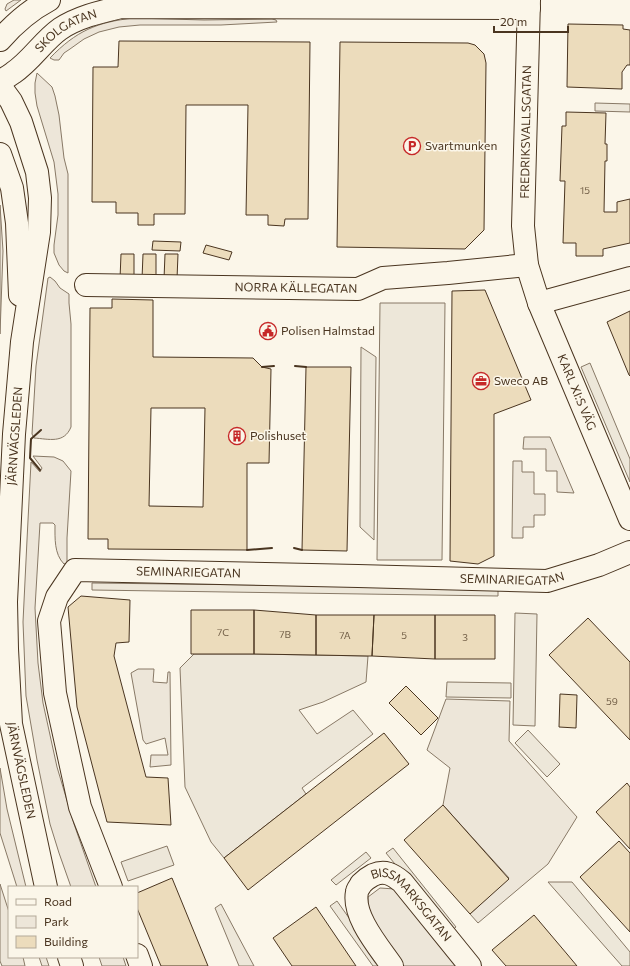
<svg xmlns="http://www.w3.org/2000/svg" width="630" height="966" font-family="Commissioner,sans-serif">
<rect width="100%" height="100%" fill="#fbf6e9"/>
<path fill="#ede6d9" stroke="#887966" d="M14,0h7l-15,11 -1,-2 2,-5z
M134,18l70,2 68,-1 4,1 1,2 -56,3h-81l-21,2 -20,5 -15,7 -14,10 -6,4 -5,7h-5l-4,-2c26,-27 47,-36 84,-40z
M37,73l15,14 3,9 4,19 5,43 4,16v99l-4,-2 -5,-6 -5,-12v-8l4,-30v-21l-4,-32 -17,-56 -2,-13v-10z
M0,205l3,46 -3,83z
M50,277l5,4 5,7 9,6v9l2,21v103c-7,17 -22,12 -37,11l-2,-4 4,-68 12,-88z
M524,437h26l24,56 -17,-1v-21h-11v-22h-23z
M33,456l21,1 9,4 8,10 -4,67v25l-3,1c-10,-10 -9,-26 -9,-39l-2,-2h-13l-5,85 3,55 5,40 14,64 17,57 22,63h-25l-12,-34 -9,-29 -13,-64 -11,-64 -3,-74 4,-82 4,-78 9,10 2,-4z
M513,461h9v11h12v22h11v21h-11v12h-11v11h-11z
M138,669h16l-1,13 14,1 1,-11h2l1,93 -21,2 1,-12h17l-3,-17 -19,6 -3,-4 -12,-67z
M446,699l64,2 -1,40 68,76 -29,47 -70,59 -8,-9 39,-36 -66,-73 7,-37 -23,-18z
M0,768l7,41 19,78h-9l-17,-54z
M0,884l9,28v45h14l2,9h-23l-2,-5z
M380,888l15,1 61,77h-54l-34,-49v-20z
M39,957h7l3,9h-7z
M99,957h24l3,9h-24z"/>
<path fill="#ede7d9" stroke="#887966" d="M595,103l35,1v8l-35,-1z
M380,303h65l-3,257h-65z
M361,347l15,10 -2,183 -14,-13z
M590,363l40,96v23l-49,-115z
M92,583l406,5v8l-406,-6z
M515,613l22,1 -2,112 -22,-1z
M194,654h60l114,2 -2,26 -43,20 -24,8 18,24 36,-24 20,24 -71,54 4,6 -82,64 -13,-16 -26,-55 -5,-119z
M447,682l64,1v15l-65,-1z
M528,730l32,34 -13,13 -32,-34z
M167,846l7,19 -46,16 -7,-19z
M393,848l63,79 -6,5 -64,-79z
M366,852l5,6 -35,27 -5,-5z
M548,882h24l58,70v14h-8z
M337,901l46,65h-10l-43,-60z
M221,904l33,62h-15l-24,-58z"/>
<path fill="#ecdcbc" stroke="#4a3520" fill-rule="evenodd" d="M568,24l55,1v4l7,1v35h-3l-5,7v17l-55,-2z
M119,41l191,1 -2,177h-23l-1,7 -16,-1v-10h-22l2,-110h-62l-1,109h-31v11h-16v-12h-22v-11h-24l1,-135h25z
M340,42l128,1 7,2 9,9 2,9 -2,167 -19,19 -128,-2z
M566,112l40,1 -1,31h2v17h-2l-1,51h13v-10l13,-3v44l-27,6v7h-27v-13h-13l2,-62h-5l2,-55h4z
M153,241l28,1 -1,9 -28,-1z
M206,245l26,7 -3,8 -26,-7z
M121,254h13v25h-14z
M143,254h13v25h-14z
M165,254h13l-1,25h-13z
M485,290l46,110 -37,14v142l-16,8 -28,-3 2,-270z
M112,299l41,1v57l100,1 9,9 9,2 -2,94h-22v87l-139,-1v-10h-20l2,-231h22zM151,408h54l-2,99 -54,-1z
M630,311v65l-1,-1 -22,-53z
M306,367h45l-4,184 -45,-1z
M81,596l49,4 -1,42 -13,1 -2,13 32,121 22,1 3,47 -64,-3 -30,-115 -9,-100z
M191,610h63v44h-63z
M254,610l62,5v40l-62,-1z
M316,615h58l-2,41h-4l-52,-1z
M374,615h61v44l-63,-3z
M435,615h60v44h-60z
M588,618l42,44v78l-81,-85z
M406,686l32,32 -17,17 -32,-32z
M560,694l17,1 -1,33 -17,-1z
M384,733l25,31 -161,126 -24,-32z
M627,783l3,4v62l-34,-37z
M443,805l66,74 -39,35 -66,-74z
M619,841l11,12v79l-50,-55z
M172,878l36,88h-47l-24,-58v-15z
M316,907l40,59h-64l-19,-28z
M534,915l33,39 10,12h-71l-14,-16z"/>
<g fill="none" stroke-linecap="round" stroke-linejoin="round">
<g stroke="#4a3520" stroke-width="24">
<g id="street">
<path id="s1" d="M86,285l272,4 25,-11 65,-5 79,-8"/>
<path d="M539,303l91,-25"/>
<path id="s2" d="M111,887l-31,-80 -25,-114 -6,-72 8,-24 18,-27 283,6 189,5 52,-16 31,-13"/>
<path d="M137,955l4,11"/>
<path id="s3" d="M392,966c-13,-19 -40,-50 -35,-74 0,-3 3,-5 4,-8 4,-4 8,-7 12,-9 12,-5 19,-1 29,7l68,84"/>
</g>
</g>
<g stroke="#4a3520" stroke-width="24">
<g id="secondary">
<path id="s4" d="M529,0l-6,226 4,39 12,38 91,216"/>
<path d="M0,40c14,-16 30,-30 49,-40"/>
<path id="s5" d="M0,81c4,-2 9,-5 13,-8 18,-12 30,-32 47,-44 18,-12 40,-17 61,-22l408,1"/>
</g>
</g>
<g stroke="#4a3520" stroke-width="24">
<g id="highway">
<path id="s6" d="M0,86l11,15 10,21 16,50 3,26 -1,34 -17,110 -8,92 -8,168 1,47 4,75 35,163"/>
<path d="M0,154l12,34 5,35 3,72"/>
<path d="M69,957l3,9"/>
</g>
</g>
<use href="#street" stroke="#fbf6e9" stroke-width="22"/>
<use href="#secondary" stroke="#fbf6e9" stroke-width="22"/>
<use href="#highway" stroke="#fbf6e9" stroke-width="22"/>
<path stroke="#4a3520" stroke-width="2" d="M295,366l11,1
M262,367l12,-1
M40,470l-10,-12 1,-19 10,-9
M294,548l8,2
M247,550l25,-2"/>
</g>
<defs>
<g id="parking-ring" transform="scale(0.9)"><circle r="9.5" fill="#fbf6e9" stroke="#c62828" stroke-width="1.5"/><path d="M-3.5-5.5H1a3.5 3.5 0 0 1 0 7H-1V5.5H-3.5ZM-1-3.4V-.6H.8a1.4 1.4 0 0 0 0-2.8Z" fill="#c62828"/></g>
<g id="civic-ring" transform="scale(0.9)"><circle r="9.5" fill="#fbf6e9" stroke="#c62828" stroke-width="1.5"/><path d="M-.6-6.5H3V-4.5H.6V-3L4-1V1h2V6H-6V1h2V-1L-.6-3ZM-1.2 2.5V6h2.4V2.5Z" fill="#c62828"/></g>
<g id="office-ring" transform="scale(0.9)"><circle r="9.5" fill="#fbf6e9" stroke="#c62828" stroke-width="1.5"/><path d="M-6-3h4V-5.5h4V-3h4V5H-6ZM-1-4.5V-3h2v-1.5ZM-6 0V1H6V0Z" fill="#c62828"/></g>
<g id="building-ring" transform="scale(0.9)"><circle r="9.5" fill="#fbf6e9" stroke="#c62828" stroke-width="1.5"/><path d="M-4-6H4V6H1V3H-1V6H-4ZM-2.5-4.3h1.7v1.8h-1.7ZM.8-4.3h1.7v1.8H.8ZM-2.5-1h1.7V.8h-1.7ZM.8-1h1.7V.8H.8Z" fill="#c62828"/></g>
</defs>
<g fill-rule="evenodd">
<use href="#parking-ring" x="412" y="146"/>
<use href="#civic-ring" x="268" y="331"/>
<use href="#office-ring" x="481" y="381"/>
<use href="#building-ring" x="237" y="436"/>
</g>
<g text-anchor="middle" stroke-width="3" stroke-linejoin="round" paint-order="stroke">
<g font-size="10" fill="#725f47">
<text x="585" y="194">15</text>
<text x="223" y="636">7C</text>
<text x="285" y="638">7B</text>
<text x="345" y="639">7A</text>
<text x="404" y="639">5</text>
<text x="465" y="641">3</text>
<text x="612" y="705">59</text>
</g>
<g font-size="12" fill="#4a3520" stroke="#fbf6e9">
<text dy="4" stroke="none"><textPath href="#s5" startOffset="84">SKOLGATAN</textPath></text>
<text transform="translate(526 132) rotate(-89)" y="4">FREDRIKSVALLSGATAN</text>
<text dy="4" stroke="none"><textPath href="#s1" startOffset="210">NORRA KÄLLEGATAN</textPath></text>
<text dy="4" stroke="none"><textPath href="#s4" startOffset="402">KARL XI:S VÄG</textPath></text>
<text transform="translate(15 436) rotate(-86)" y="4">JÄRNVÄGSLEDEN</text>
<text dy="4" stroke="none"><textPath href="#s2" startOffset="446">SEMINARIEGATAN</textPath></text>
<text dy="4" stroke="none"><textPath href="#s2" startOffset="770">SEMINARIEGATAN</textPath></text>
<text dy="4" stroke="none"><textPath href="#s6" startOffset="696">JÄRNVÄGSLEDEN</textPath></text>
<text dy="4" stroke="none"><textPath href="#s3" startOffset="160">BISSMARKSGATAN</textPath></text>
</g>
<g font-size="12" fill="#4a3520" stroke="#fbf6e9" text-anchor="start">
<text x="425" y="150">Svartmunken</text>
<text x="281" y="335">Polisen Halmstad</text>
<text x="494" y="385">Sweco AB</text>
<text x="250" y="440">Polishuset</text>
</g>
</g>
<rect x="8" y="886" width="130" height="72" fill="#fbf6e9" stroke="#b4a999"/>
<rect x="16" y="899" width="20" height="6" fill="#fbf6e9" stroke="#b4a999"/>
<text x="44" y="906" font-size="12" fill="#4a3520">Road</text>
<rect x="16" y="916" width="20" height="12" fill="#ede6d9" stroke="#b4a999"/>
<text x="44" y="926" font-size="12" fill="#4a3520">Park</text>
<rect x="16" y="936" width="20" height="12" fill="#ecdcbc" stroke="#b4a999"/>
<text x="44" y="946" font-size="12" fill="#4a3520">Building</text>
<path d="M494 26v6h74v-6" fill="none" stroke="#4a3520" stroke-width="2"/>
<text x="500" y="26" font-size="12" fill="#4a3520" stroke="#fbf6e9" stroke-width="3" paint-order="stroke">20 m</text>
</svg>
